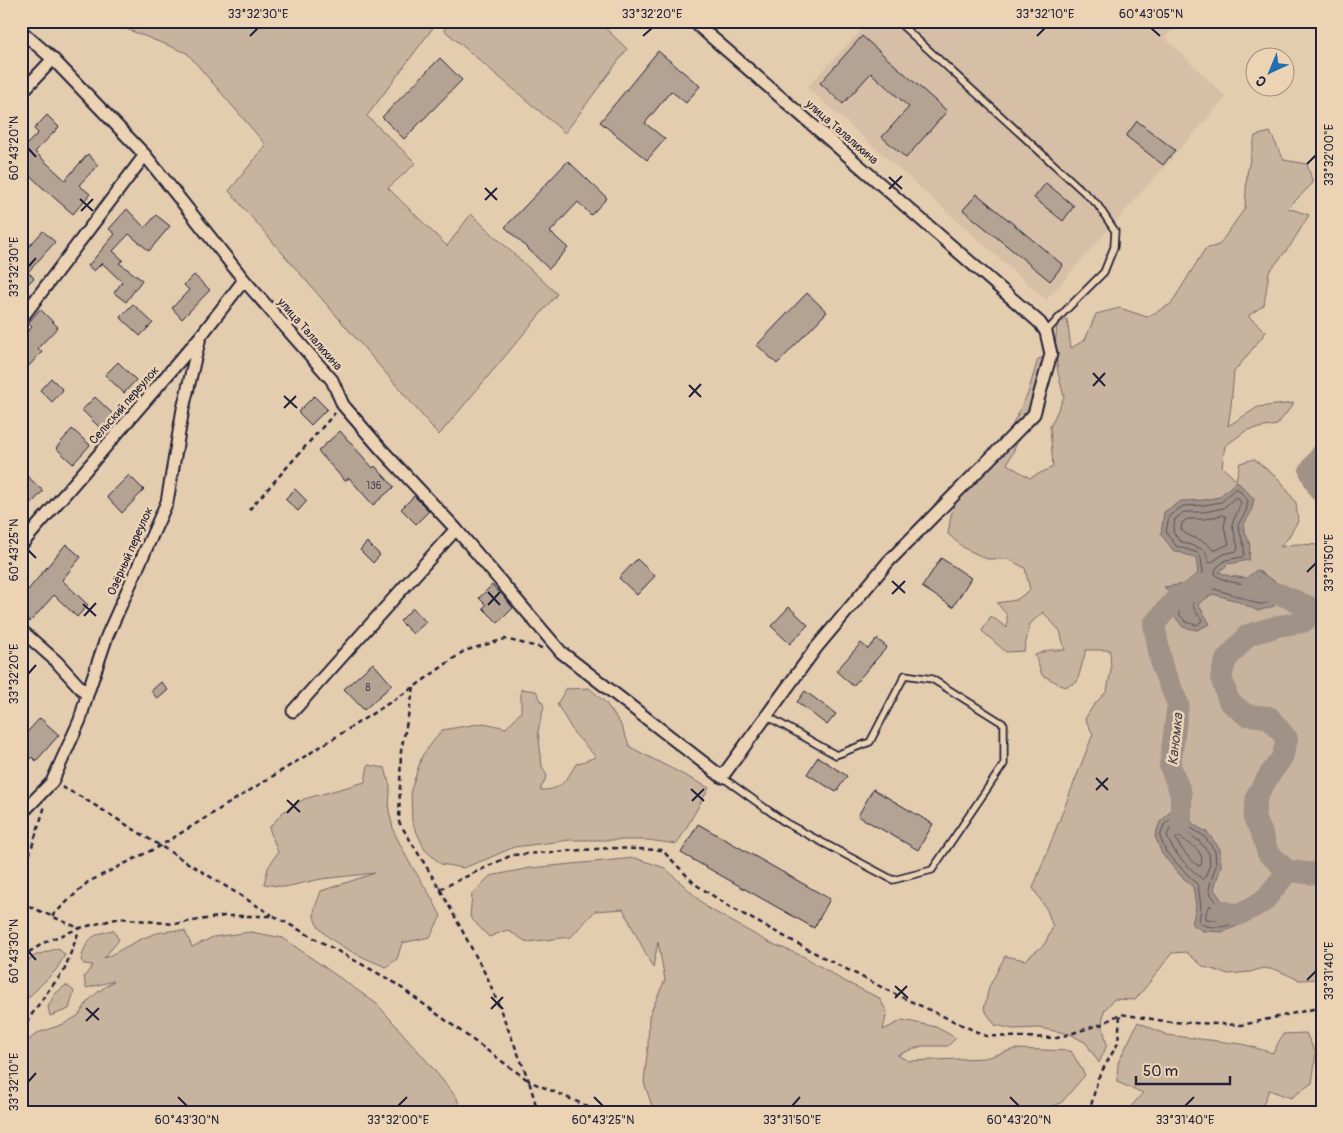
<svg xmlns="http://www.w3.org/2000/svg" width="1343" height="1133" font-family="Pangolin,sans-serif">
<rect width="100%" height="100%" fill="#e4ccaf"/>
<filter id="ink" filterUnits="userSpaceOnUse"><feTurbulence type="fractalNoise" baseFrequency=".02" numOctaves="2"/><feDisplacementMap in="SourceGraphic" scale="10" xChannelSelector="R" yChannelSelector="G"/><feConvolveMatrix kernelMatrix="1 2 1 2 8 2 1 2 1" color-interpolation-filters="sRGB"/></filter>
<g filter="url(#ink)">
<path fill="#d6bfa6" d="M870,21h309l-14,17 61,59 -180,203 -239,-213z"/>
<path fill="#c8b39e" stroke="#756a6c" d="M124,21h314l-71,95 49,47 -28,25 59,58 24,-32 86,80 -118,141 -210,-244 37,-46 -79,-92 -68,-27z
M451,21h147l29,28 -62,84 -121,-103z
M1270,132l14,28 23,4 6,19 -25,25 21,7 -19,31 -21,26 -5,33 -16,11 18,16 -32,40 -3,34 -3,20 30,-19 36,-4 -17,22 -30,5 -22,16 -3,21 14,13 4,-17 14,-4 27,22 15,22 2,18 -10,17 -8,9 16,-3 26,1v433l-2,1 -21,1 -22,-10 -14,-2 -13,4 -21,2 -25,-7 -18,-15 -14,1 -23,30 -14,17 -21,-1 -10,12 -2,13 5,21 -8,18 -13,-20 -16,-9 -31,-6 -26,1 -18,-4 -11,-16 5,-22 16,-31 20,4 19,-15 9,-18 -6,-17 -14,-22 60,-154 -8,-15 8,-13 14,-15 4,-21 -1,-20h-24l-9,32 -12,5 -23,-12 -7,-20 14,-5h16l-5,-19 -17,-19 -13,12 -6,27 -18,1 -24,-21 9,-15 16,12v-13l-10,-12 19,-3 14,-10 -5,-22 -17,-9h-21l-23,-11 -16,-14 3,-19 8,-22 53,-67 16,-33 10,-34 7,-2 -10,63 -15,17 -13,27 23,14 23,-11 -3,-40 14,-30 -6,-24 -3,-25 2,-24 10,-5 4,29 14,-8 11,-26 24,-6 27,9 24,-13 34,-55 14,-4 26,-37 2,-34 8,-38z
M589,688l16,14 15,21 10,24 79,41 -32,56 -30,-4h-77l-56,7 -27,12 -24,9 -22,-4 -16,-14 -13,-28 -1,-32 11,-34 20,-26 42,-7 22,5 15,-16v-23l15,2 8,15 -6,25 4,35 5,10 -7,14c20,1 26,-9 36,-26l20,-7 -22,-24 -17,-29 9,-15z
M368,765l17,3 5,18 -1,25 5,21 14,28 22,35 11,21 -11,21 -28,6 -5,16 -11,8c-19,-8 -73,-29 -72,-53 0,-7 5,-16 7,-23l54,-18 -54,6 -36,8 -21,-3 4,-16 10,-16 -9,-24 14,-16 21,-13 61,-17z
M635,858l30,10 43,40 60,34 37,15 37,23 37,18 8,14 -4,18 20,-10 33,7 20,11 -8,8h-26l-25,9 12,6 76,-3 30,-9 56,2 14,24 -23,27 -19,10h-389l-10,-30 4,-37 1,-29 16,-36 -7,-38 -5,26 -30,-59 -28,2 -24,26 -44,5 -20,-12 -18,7 -19,-20 2,-23 18,-18 40,-8z
M113,930l6,10 -15,18c21,-9 41,-25 65,-27 6,-1 11,0 16,0l7,16 21,-10 38,-5 32,6 94,66 49,56 31,38 4,14h-440v-65l16,-14 27,-9 15,-9 9,-14 11,-10 15,-10 -28,7 -2,-11 9,-12 -9,-1 -3,-4c6,-22 10,-25 32,-30z
M58,948l7,7 -9,15 -29,29 -6,16v-50l13,-9z
M66,985l8,6 -5,18 -19,7 -2,-9 7,-13z
M1138,1022l29,13 75,9 31,9 10,-19 23,-1 10,21 -4,29 -21,15 -22,-8 -7,17 31,5h-167l17,-19 -26,-11 1,-19z"/>
<path fill="#a19288" stroke="#6e6569" d="M1237,481l17,18 -3,13 -8,14 7,19 -1,15 -21,4 -9,8 10,4 17,2 11,-8 25,16v9l-8,11 -16,5 -21,-10 -24,-7 -15,10 12,20 -13,6 -14,-3 -9,-11 2,-17 -12,-12 20,-3 14,-11 -2,-15 -23,-8 -12,-16 3,-22 17,-11 23,-1 15,-3z
M1181,794l5,19 8,12 13,7 13,17 1,17 -7,23 8,12 15,7 13,1 -8,15 -20,8 -19,-1 -11,-7 4,-17 -3,-20 -15,-14 -16,-19 -7,-18 5,-14 8,-8z"/>
<g fill="none" stroke-linecap="round" stroke-linejoin="round">
<path stroke="#554f5a" stroke-width="1" d="M1235,489h3l10,12 -2,10 -8,14 6,21v9l-2,2 -16,3 -10,8 -1,6c5,6 24,11 32,9 4,-1 8,-5 11,-6l18,11 1,5c-13,19 -22,9 -39,3 -7,-2 -15,-4 -23,-7 -6,1 -23,9 -22,16 1,5 6,11 9,15l-1,2 -4,3 -11,-3 -7,-8 2,-15 -4,-7 2,-2 8,-2 15,-12 1,-4 -2,-14 -3,-5 -22,-7 -10,-14 3,-16 14,-10 21,-1 17,-3z
M1235,498h3l3,5 -9,21 6,23 -1,4 -13,3 -14,9 -2,-2 -2,-8 -2,-3 -24,-9 -7,-9 2,-13 10,-7h20l18,-4z
M1223,515l3,2 -2,10 5,17 -13,6h-3c-10,-14 -24,-10 -32,-21l1,-6 5,-4h18z
M1258,584l11,7v2l-2,3 -8,3 -12,-6v-4z
M1177,810l3,1 11,17 13,8 11,15 1,14 -7,23c2,14 18,22 30,25l1,3c-7,13 -31,14 -41,6l2,-15 -3,-22 -16,-16 -16,-17 -6,-15 4,-12 8,-7z
M1176,822h3l7,10 13,9 10,12 1,12 -6,14h-2c-14,-13 -29,-25 -35,-43l3,-8z
M1178,837h2c10,9 25,12 21,28l-3,1c-8,-7 -18,-17 -22,-27z
M1210,906l15,9 1,3 -6,3 -14,-2c-1,-3 1,-12 4,-13z"/>
<path stroke="#a19288" stroke-width="22" d="M1322,454l-12,17 10,20 2,1
M1252,587l30,8 35,15
M1322,610h-5l-14,12 -25,4 -30,9 -22,25 -5,17 8,24 17,14 23,2 18,22 -5,19 -12,16 -13,21 -3,23 7,13 7,22 20,18 28,3 6,-5
M1181,824v-30l-11,-28 8,-62 -16,-37 -8,-43 22,-25 27,-14
M1222,911l16,4 25,-13 25,-31"/>
</g>
<path fill="#b4a292" stroke="#22223b" d="M862,36l85,75 -41,47 -24,-21 27,-30 -38,-34 -28,31 -23,-21z
M658,51l42,35 -14,17 -15,-12 -26,32 20,16 -18,21 -47,-38z
M440,58l22,22 -58,59 -22,-22z
M47,115l12,12 -24,25 30,28 23,-26 10,11 -19,20 11,9 -17,20 -30,-26 -22,-21v-17l17,-17 -4,-4z
M1137,121l38,29 -12,15 -37,-29z
M568,161l39,37 -16,17 -13,-13 -28,30 18,16 -19,21 -44,-42z
M1046,183l28,23 -11,15 -29,-23z
M977,194l86,71 -13,16 -87,-71z
M127,209l18,19 11,-13 14,11 -21,25 -20,-17 -16,17 10,9 -4,3 23,17 -16,22 -12,-9 8,-11 -20,-19 -8,8 -6,-5 27,-32 -6,-5z
M43,231l12,11 -27,30 6,6 -13,13v-36z
M194,275l16,15 -28,29 -10,-11 17,-18 -5,-5z
M807,293l20,19 -50,52 -20,-19z
M133,304l20,19 -13,13 -20,-19z
M40,309l18,18 -20,21 4,4 -21,22v-36l11,-11 -4,-4z
M118,362l18,18 -12,13 -19,-18z
M51,378l12,12 -11,12 -12,-12z
M314,396l13,13 -16,16 -13,-13z
M95,397l19,18 -13,14 -19,-19z
M72,429l18,16 -17,19 -17,-16z
M340,431l33,37 2,-2 19,21 -21,18 -24,-27 -4,3 -27,-30z
M21,470l22,21 -11,12 -11,-10z
M129,475l15,15 -22,23 -15,-16z
M295,489l12,12 -9,10 -13,-12z
M414,496l15,15 -13,13 -15,-15z
M367,542l13,13 -7,8 -13,-13z
M66,544l15,13 -19,23 26,25 -11,12 -23,-22 -24,27 -9,-10v-18l5,-6 2,2z
M941,558l30,20 -18,29 -31,-20z
M637,559l18,17 -18,19 -18,-17z
M492,585l7,7h1l13,16 -15,15 -15,-15 3,-3 -7,-7z
M789,607l19,18 -18,19 -19,-18z
M413,608l13,14 -13,12 -13,-13z
M877,639l10,8 -34,39 -17,-15 25,-28 7,6z
M373,663l19,22 -28,25 -20,-21z
M161,682l7,8 -10,9 -7,-8z
M805,691l31,23 -9,11 -30,-23z
M40,718l19,17 -23,26 -4,-4 -11,11v-29z
M818,757l29,19 -11,16 -29,-18z
M873,789l60,35 -15,26 -60,-34z
M698,824l132,75 -16,29 -133,-75z"/>
<g fill="none" stroke-linecap="round" stroke-linejoin="round">
<g stroke="#22223b" stroke-width="9">
<path id="lane" d="M897,21l200,183 18,27 -1,16 -10,25 -39,39 -19,21
M722,777l64,46 107,57 39,-10 72,-106v-40l-72,-45 -27,-4 -35,67 -34,13 -69,-39"/>
</g>
<g stroke="#22223b" stroke-width="15">
<path id="street" d="M21,31l32,28 92,96 99,125 88,100 11,25 38,44 75,80 105,123 161,125 94,-129 72,-86 146,-148 17,-60 -5,-22 -6,-9 -347,-302
M21,93l32,-34
M21,319l124,-164
M21,545l179,-208 44,-57
M21,630l35,31 31,34
M293,711l163,-182
M21,814l31,-32 28,-62 7,-25 20,-59 60,-134 16,-93 17,-72"/>
</g>
<path stroke="#22223b" stroke-width="2.5" stroke-dasharray="5 4" stroke-linecap="butt" d="M249,510l86,-97
M414,687l-13,64 -2,71 41,67 48,90 41,102 72,31
M62,787l21,11 189,117
M21,881l24,-75
M440,889l72,-34 98,-7 52,2 33,34 35,23 83,45 84,43 89,41 71,2 45,-14 18,-10 51,8 71,3 80,-18
M21,903l58,25
M52,916l36,-34 72,-36 168,-104 86,-55 50,-36 41,-12 37,9
M21,957l26,-16 33,-13
M21,1030l27,-39 16,-20 16,-43 40,-10 54,6 50,-8h50l118,65 137,100 9,31
M1087,1112l3,-2 8,-32 20,-35 2,-29"/>
<use href="#lane" stroke="#ecd3b4" stroke-width="5.5"/>
<use href="#street" stroke="#ecd3b4" stroke-width="11"/>
</g>
</g>
<path fill="none" stroke="#22223b" stroke-width="2" d="M1151,28l9,8M250,36l8,-8M643,36l9,-8M1037,36l8,-8M28,148l8,9M1307,164l9,-9M889,177l13,12M485,188l12,12M889,189l13,-13M80,199l13,12M485,200l12,-12M81,211l12,-12M28,267l8,-9M1093,373l12,13M689,385l12,12M1093,386l12,-13M284,396l13,12M689,397l12,-13M284,408l12,-12M28,550l8,8M1307,572l9,-9M892,581l13,12M488,592l12,13M892,594l13,-13M83,604l13,12M488,605l12,-13M84,616l12,-13M28,674l8,-9M1096,778l12,12M691,789l13,12M1096,790l12,-12M287,800l13,12M692,801l12,-12M287,813l12,-13M28,951l8,9M1307,980l9,-9M895,986l13,12M491,997l12,12M895,998l12,-12M86,1008l13,12M491,1009l12,-12M86,1021l13,-13M28,1082l8,-9M178,1097l9,9M594,1097l9,9M1010,1097l9,9M398,1106l9,-9M792,1106l8,-9M1185,1106l9,-9"/>
<g text-anchor="middle" stroke-width="5" stroke-linejoin="round" paint-order="stroke">
<g font-size="10" fill="#464251">
<text x="374" y="489">136</text>
<text x="368" y="691">8</text>
</g>
<g font-size="12" fill="#22223b" stroke="#ecd3b4">
<text transform="translate(842 132) rotate(41)" y="4">улица Талалихина</text>
<text transform="translate(310 334) rotate(49)" y="4">улица Талалихина</text>
<text transform="translate(124 405) rotate(-49)" y="4">Сельский переулок</text>
<text transform="translate(130 551) rotate(-66)" y="4">Озёрный переулок</text>
</g>
<g font-size="14" font-style="italic" fill="#484452" stroke="#ecd3b4">
<text transform="translate(1175 739) rotate(-84)" y="5">Каномка</text>
</g>
</g>
<rect width="1343" height="1133" fill="none" stroke="#ecd3b4" stroke-width="55"/>
<g transform="translate(1270 72) rotate(224)"><circle r="24" fill="#ecd3b4" stroke="#9b8c84"/>
<path d="M0-4L9 19L0 12L-9 19Z" fill="#1f6fb2"/>
<text y="-8" font-size="14" font-weight="bold" text-anchor="middle" fill="#22223b">С</text>
</g>
<path d="M1136 1076v8h94v-8" fill="none" stroke="#22223b" stroke-width="2.5"/>
<text x="1143" y="1076" font-size="15" fill="#22223b" stroke="#ecd3b4" stroke-width="4" paint-order="stroke">50 m</text>
<rect x="28" y="28" width="1288" height="1078" fill="none" stroke="#22223b" stroke-width="2"/>
<g font-size="12" text-anchor="middle" fill="#22223b">
<text x="258" y="18">33°32'30"E</text>
<text x="652" y="18">33°32'20"E</text>
<text x="1045" y="18">33°32'10"E</text>
<text x="1151" y="18">60°43'05"N</text>
<text transform="translate(14 148) rotate(-90)" y="4">60°43'20"N</text>
<text transform="translate(1329 155) rotate(-90)" y="4">33°32'00"E</text>
<text transform="translate(14 267) rotate(-90)" y="4">33°32'30"E</text>
<text transform="translate(14 550) rotate(-90)" y="4">60°43'25"N</text>
<text transform="translate(1329 563) rotate(-90)" y="4">33°31'50"E</text>
<text transform="translate(14 674) rotate(-90)" y="4">33°32'20"E</text>
<text transform="translate(14 951) rotate(-90)" y="4">60°43'30"N</text>
<text transform="translate(1329 971) rotate(-90)" y="4">33°31'40"E</text>
<text transform="translate(14 1082) rotate(-90)" y="4">33°32'10"E</text>
<text x="187" y="1124">60°43'30"N</text>
<text x="398" y="1124">33°32'00"E</text>
<text x="603" y="1124">60°43'25"N</text>
<text x="792" y="1124">33°31'50"E</text>
<text x="1019" y="1124">60°43'20"N</text>
<text x="1185" y="1124">33°31'40"E</text>
</g>
</svg>
